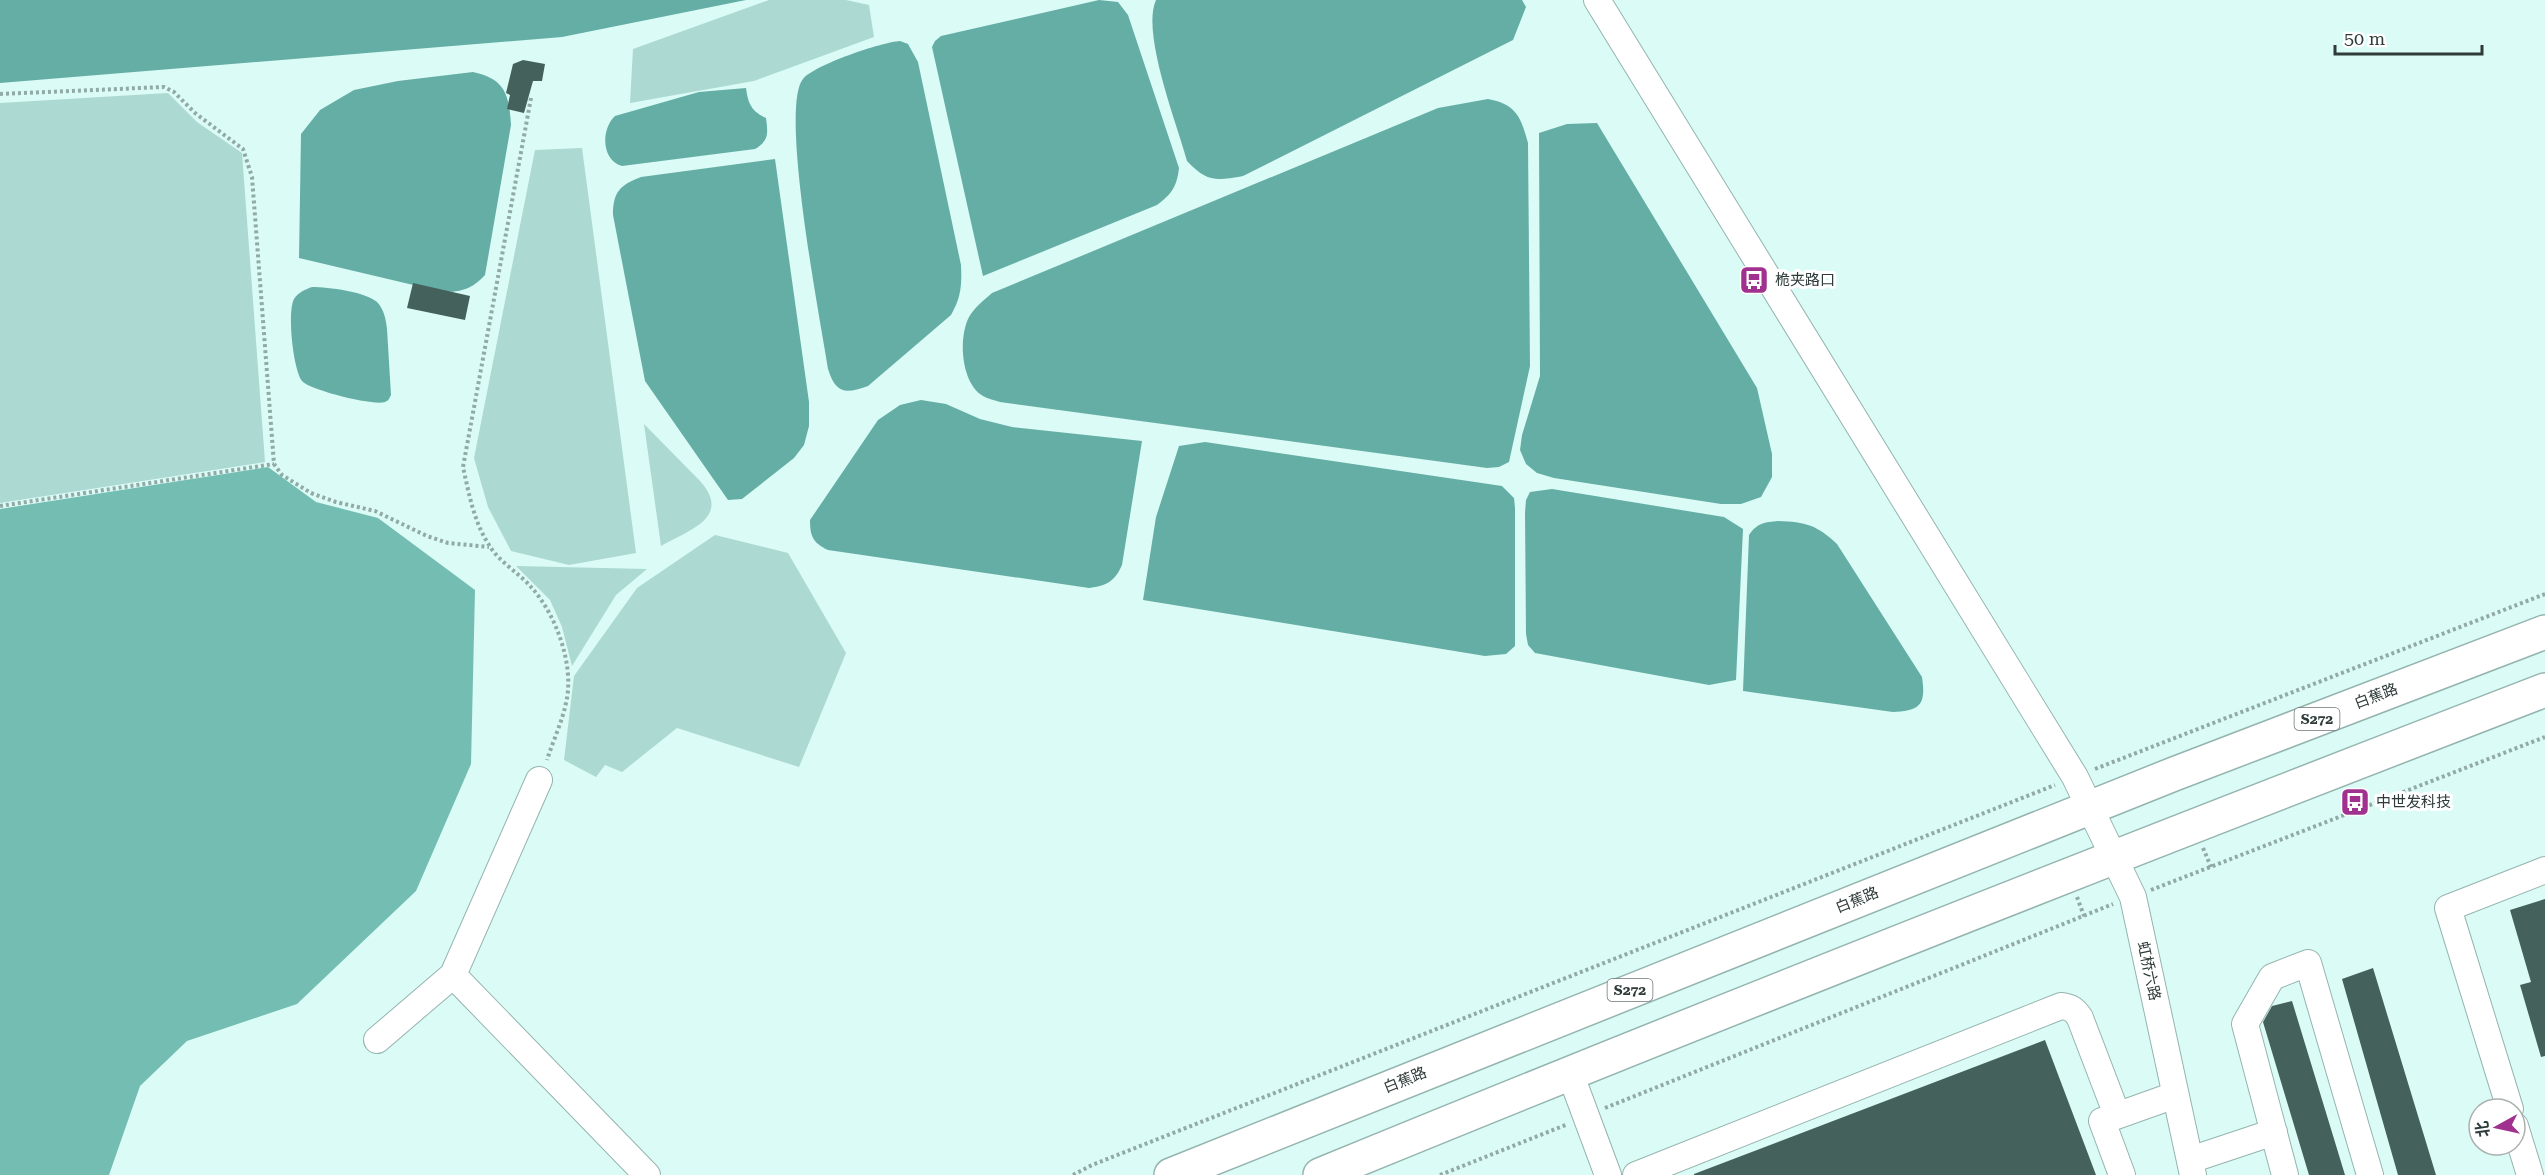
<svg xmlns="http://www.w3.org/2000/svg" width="2545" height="1175" font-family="'Roboto Serif','Noto Sans SC',serif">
<rect width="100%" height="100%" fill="#dbfbf6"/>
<path fill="#acd9d2" d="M769,0h77l23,5 5,32 -120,44 -124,22 3,-54z
M168,93l29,29 45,31 23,309 -265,41v-400z
M582,148l54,405 -67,12 -58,-14 -23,-44 -14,-49 61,-308z
M644,424l57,58c31,36 -14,49 -40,64z
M715,535l73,18 58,100 -47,114 -122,-39 -55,44 -17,-7 -9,12 -32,-17 10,-84 63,-88z
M516,566l131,3 -31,26 -44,71 -10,-39 -12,-27z"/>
<path fill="#74bdb3" d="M268,467l48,35 62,16 97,72 -4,174 -55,127 -119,113 -110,37 -47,45 -31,89h-109v-666z"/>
<path fill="#65aea5" d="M0,0h746l-184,37 -562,46z
M1099,0l19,2 10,13 51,153c-2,18 -7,26 -22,37l-174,71 -51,-229 3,-6 6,-5z
M1156,0h366l4,7 -13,33 -270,136c-28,5 -36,6 -56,-15 -10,-37 -46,-128 -31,-161z
M900,41l8,3 10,18 43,203c1,20 0,33 -10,50l-83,71c-23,8 -32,8 -40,-17 -7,-46 -49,-261 -25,-290 11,-14 79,-37 97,-38z
M473,72c32,7 36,22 38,53l-26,150c-13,14 -23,17 -42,17l-144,-34 2,-124 19,-24 34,-20 44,-9z
M746,88c2,15 5,23 20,30 2,15 3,23 -11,31l-133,17c-21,-6 -21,-37 -7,-50l84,-24z
M1488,99c28,5 33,18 40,44l2,223 -21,96 -10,5 -12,1 -487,-66c-5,-2 -12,-3 -17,-6 -22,-13 -25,-58 -14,-79 5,-9 15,-17 23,-24l446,-185z
M1597,123l160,265 15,66v23l-11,20 -20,7h-20l-167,-26 -17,-5 -11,-9 -6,-14 2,-15 18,-59 -1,-243 28,-9z
M775,159l34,243v24l-5,19 -10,13 -52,41 -14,1 -83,-119 -32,-166c0,-23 7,-30 28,-38z
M312,287c16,0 54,5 65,15 7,7 9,18 10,27l4,66c-2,4 -2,5 -6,7 -11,4 -76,-12 -83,-21 -9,-12 -15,-69 -8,-82 5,-7 10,-9 18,-12z
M921,400l25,4 34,15 32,8 130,14 -20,124c-7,16 -15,21 -33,23l-261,-38c-15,-7 -18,-14 -18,-30l68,-100 22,-15z
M1205,442l297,44 12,12 1,10v138l-9,8 -21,2 -342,-56 13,-83 23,-71z
M1552,489l172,28 19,12 -7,151 -27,5 -174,-32 -7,-8 -2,-11 -1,-121 1,-13 4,-8z
M1778,521c28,1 39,4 59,23l85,133c4,27 -1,34 -29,35l-150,-21 6,-156c8,-12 16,-13 29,-14z"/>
<path fill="#44615c" d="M523,60l22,4 -3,17h-9l-9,32 -17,-4 3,-14 -4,-2 7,-29z
M413,283l57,13 -5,24 -58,-12z
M2545,899v157l-4,1 -21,-72 11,-3 -21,-72z
M2373,968l63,207h-38l-56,-196z
M2292,1001l53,174h-36l-46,-153 9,-16z
M2045,1040l51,135h-402v-1z"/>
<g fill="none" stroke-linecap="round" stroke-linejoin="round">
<g stroke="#95b4af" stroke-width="28">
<path id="minor" d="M1597,0l478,777 58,120 60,278
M453,975l194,200
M377,1040l76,-65 86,-195
M1570,1073l38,102
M2510,1109l-62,-201 97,-38
M2515,1126l15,49
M2190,1160l84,-28
M1636,1175l425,-169c10,1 14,4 19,12l37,97
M2122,1175l-20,-54 73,-26
M2285,1175l-40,-151 27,-47 36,-14 62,212"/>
</g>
<g stroke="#95b4af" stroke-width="36">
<path id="major" d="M1171,1175l1003,-401 371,-142
M1320,1175c407,-167 815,-327 1225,-485"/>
</g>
<path stroke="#92aaa6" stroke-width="4" stroke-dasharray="3 3" stroke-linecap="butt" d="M0,94l164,-7 10,5 21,21 48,36 9,28 22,287 8,11 29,18 25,9 39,9 52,25 21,7 41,4
M531,98l-68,369c6,27 11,55 26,78 9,16 30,28 42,42 25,27 44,79 35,116 -4,19 -13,38 -19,57
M0,506l274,-42
M2095,769l450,-175
M2203,848l8,19
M2151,890l394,-153
M2077,897l7,19
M1605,1108l508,-204
M1073,1175l19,-10 963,-380
M1440,1175l128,-51"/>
<use href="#minor" stroke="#fff" stroke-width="26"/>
<use href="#major" stroke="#fff" stroke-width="33"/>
</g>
<defs>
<g id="bus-square" transform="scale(1.5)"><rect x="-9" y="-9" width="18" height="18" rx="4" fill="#a1318f" stroke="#fff"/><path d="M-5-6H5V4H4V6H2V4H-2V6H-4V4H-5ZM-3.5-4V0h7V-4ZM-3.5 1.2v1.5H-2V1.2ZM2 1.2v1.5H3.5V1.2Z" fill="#fff"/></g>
</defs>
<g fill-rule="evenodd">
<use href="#bus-square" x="1754" y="280"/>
<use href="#bus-square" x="2355" y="802"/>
</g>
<g text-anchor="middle" stroke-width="6" stroke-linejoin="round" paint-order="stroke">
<g fill="#fff" stroke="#6d7674" stroke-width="1.5">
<rect x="2294.5" y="708" width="45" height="22" rx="4.5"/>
<rect x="1607.5" y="979" width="45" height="22" rx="4.5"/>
</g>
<g font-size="14" font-weight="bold" fill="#2e3b39">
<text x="2317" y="724">S272</text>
<text x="1630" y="995">S272</text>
</g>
<g font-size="15" fill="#2e3b39" stroke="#fff" text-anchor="start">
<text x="1775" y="285">桅夹路口</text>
<text x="2376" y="807">中世发科技</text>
</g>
<g font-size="15" fill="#2e3b39" stroke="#fff">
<text transform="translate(2376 696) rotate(-21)" y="5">白蕉路</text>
<text transform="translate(1857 900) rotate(-22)" y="5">白蕉路</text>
<text transform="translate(2149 971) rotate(78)" y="5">虹桥六路</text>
<text transform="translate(1405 1080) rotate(-22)" y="5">白蕉路</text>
</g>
</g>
<g transform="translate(2497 1127) rotate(262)"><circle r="28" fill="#ffffff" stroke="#abb1b0" stroke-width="1.5"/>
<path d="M0-4.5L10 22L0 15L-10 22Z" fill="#a1318f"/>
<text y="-9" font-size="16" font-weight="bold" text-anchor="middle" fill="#2e3b39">北</text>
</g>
<path d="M2335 45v9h147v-9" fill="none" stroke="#2e3b39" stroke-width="3"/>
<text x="2344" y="45" font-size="18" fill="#2e3b39" stroke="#ffffff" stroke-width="4.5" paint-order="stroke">50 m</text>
</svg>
